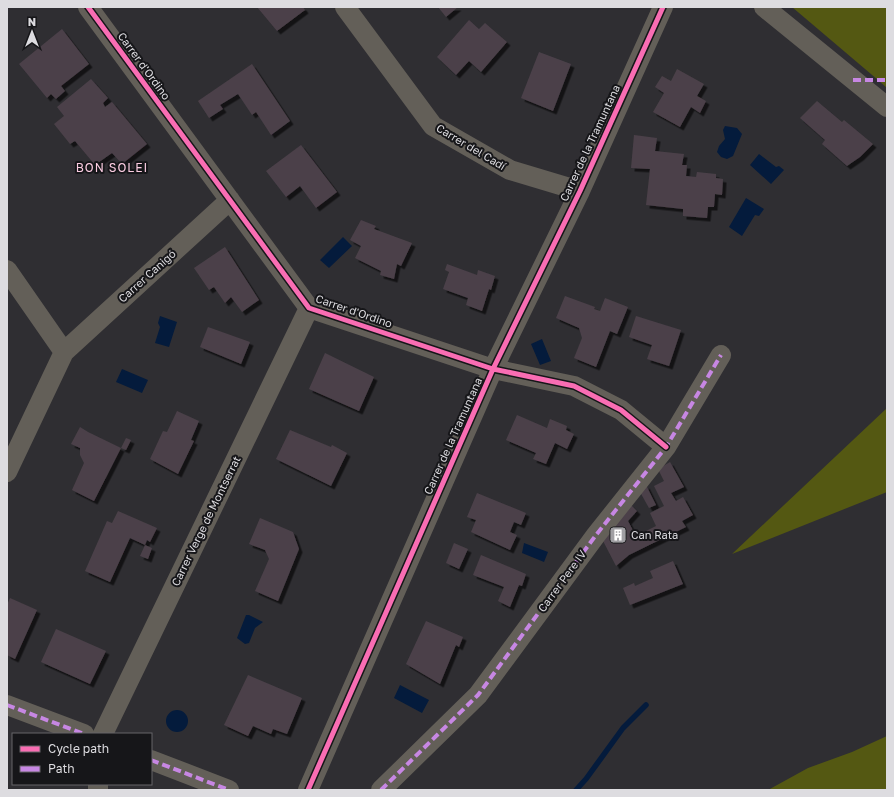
<svg xmlns="http://www.w3.org/2000/svg" width="894" height="797" font-family="'Golos Text',sans-serif">
<defs>
<filter id="shadow"><feDropShadow dx="3.5" dy="3.5" stdDeviation="0" flood-color="#0009"/></filter>
</defs>
<rect width="100%" height="100%" fill="#2f2e32"/>
<path fill="#545812" d="M792,7h95v81l-9,-8z
M887,408v84l-155,62z
M887,736v54h-119l40,-22 44,-16z"/>
<path fill="#041b3c" d="M725,126l12,2 5,6 -9,22 -6,3 -6,-2 -4,-5 2,-6 6,-7 -2,-9z
M759,154l17,13 3,-1 5,4 -13,14 -21,-19z
M746,198l18,11 -5,7 -4,-1 -13,21 -13,-9z
M343,237l9,9 -23,22 -9,-8z
M160,316l17,6 -8,25 -14,-4 5,-16 -2,-4z
M542,339l9,22 -11,4 -9,-21z
M122,369l26,11 -6,13 -26,-11z
M524,543l24,9 -4,10 -22,-9z
M246,615h3l14,7 -8,6 -6,15 -4,1 -8,-6z
M400,685l29,15 -7,13 -28,-15z
M166 721a11 11 0 1 1 22 0a11 11 0 1 1-22 0Z"/>
<g fill="none" stroke-linecap="round" stroke-linejoin="round">
<path stroke="#041b3c" stroke-width="5.5" d="M576,790l10,-11 37,-51 23,-23"/>
</g>
<path fill="#4b4049" filter="url(#shadow)" d="M257,7h46l2,3 -28,21z
M438,7h20l-12,10z
M469,20l10,9 6,-6 22,19 -26,30 -12,-11 -13,14 -19,-18z
M62,29l27,35 -28,22 4,5 -9,8 -5,-5 -4,4 -28,-34z
M539,52l32,12 -18,47 -32,-13z
M252,64l38,57 -19,14 -15,-23 -4,3 -14,-21 -18,11 3,4 -14,9 -11,-17z
M677,69l27,15 -7,12 9,5 -6,12 -9,-6 -11,20 -27,-15 11,-19 -9,-6 7,-11 9,5z
M91,79l17,19 -5,5 2,4 7,-5 35,42 -25,20 -10,-11 -17,12 -20,-24 -5,3 -16,-20 10,-8 -7,-9z
M817,101l25,21 2,-2 29,24 -13,13 -13,9 -25,-22 3,-4 -25,-22z
M634,135l23,3 -2,13 29,3 -2,11h5l-1,11 10,1 1,-5 19,2v4l7,1 -1,16 -7,-1 -1,13h-6l-1,11 -24,-2v-7l-37,-4 4,-36 -19,-1z
M301,145l36,47 -21,16 -16,-22 -14,11 -20,-26z
M361,220l15,6 -2,3 38,14 -11,23 -4,-2 -3,15 -14,-4 1,-4 -26,-13 6,-12 -11,-6z
M225,247l34,53 -17,12 -11,-15 -6,6 -11,-16 -5,3 -15,-22z
M447,264l30,11 1,-5 17,6 -4,14 -2,-1 -7,22 -16,-6 2,-7 -25,-9 6,-17 -4,-2z
M565,296l30,11 -1,2 6,2 5,-13 23,9 -11,27 -7,-3 -14,36 -22,-9 8,-20 -3,-10 -23,-10z
M636,316l45,14 -12,36 -22,-7 5,-14 -23,-8z
M208,327l42,15 -9,22 -41,-17z
M325,353l49,24 -15,34 -50,-22z
M177,411l22,10 -8,19 3,1 -16,33 -28,-15 13,-28 4,1z
M517,415l30,13 3,-9 17,7 -1,4 8,4 -7,15 -12,-6 -9,21 -13,-5 3,-6 -30,-13z
M80,427l8,5 33,16 5,-10 5,2 -5,10 -5,-2 -27,53 -22,-11 12,-27 -4,-8v-7l-9,-4z
M290,430l41,17 1,-2 15,8 -16,33 -55,-27z
M670,462l14,25 -13,6 5,8 7,-4 10,18 -11,6 4,6 -57,28 -13,11 -15,-29 29,-33 7,7 -9,10 8,15 20,-10 -6,-13 14,-7 -10,-20 10,-5 -6,-12z
M646,485l10,20 -7,3 -9,-16z
M477,493l49,20 -5,12 -7,-3 -4,10 7,3 -7,15 -39,-18 5,-12 -9,-3z
M118,511l39,17 -7,14 -3,-2 -2,5 -15,-7 -20,44 -25,-11 22,-50 5,2z
M260,518l33,14 6,17 -21,52 -23,-10 14,-32 -4,-9 -16,-6z
M454,543l14,6 -9,20 -13,-6z
M145,545l7,3 -4,11 -8,-3z
M481,555l45,19 -4,12 -3,-1 -9,22 -12,-6 6,-14 -31,-12z
M673,561l10,23 -53,21 -7,-17 11,-5 1,3 18,-8 -3,-7z
M10,598l27,12 -22,49 -8,-4v-50z
M426,621l37,16 -4,10 -3,-2 -16,39 -34,-20z
M56,629l50,22 -16,33 -49,-22z
M248,675l54,23 -15,36 -14,-5 -2,5 -18,-8 -5,10 -24,-11z"/>
<g fill="none" stroke-linecap="round" stroke-linejoin="round">
<path stroke="#635f58" stroke-width="20" d="M88,7l221,301 184,61 81,17 47,24 45,37
M345,7l88,119 77,44 70,21
M764,7l123,100
M7,270l57,82
M7,472l57,-120 166,-152
M7,705l77,29
M103,734l206,-426
M151,760l78,30
M98,790v-6
M308,790l185,-421 87,-178 83,-184
M381,790l97,-95 118,-160 70,-88 55,-92"/>
<path stroke="#c787e3" stroke-width="4" stroke-dasharray="8 4" stroke-linecap="butt" d="M853,80h34
M7,705l77,29
M151,760l78,30
M381,790l97,-95 118,-160 70,-88 55,-92"/>
<g stroke="#161619" stroke-width="8">
<path id="cycleway" d="M88,7l221,301 184,61 81,17 47,24 45,37
M308,790l185,-421 87,-178 83,-184"/>
</g>
<use href="#cycleway" stroke="#f96db3" stroke-width="5"/>
</g>
<defs>
<g id="building-square" transform="scale(0.9)"><rect x="-9" y="-9" width="18" height="18" rx="4" fill="#a09fa3" stroke="#161619"/><path d="M-4-6H4V6H1V3H-1V6H-4ZM-2.5-4.3h1.7v1.8h-1.7ZM.8-4.3h1.7v1.8H.8ZM-2.5-1h1.7V.8h-1.7ZM.8-1h1.7V.8H.8Z" fill="#fff"/></g>
</defs>
<g fill-rule="evenodd">
<use href="#building-square" x="618" y="535"/>
</g>
<g text-anchor="middle" stroke-width="4" stroke-linejoin="round" paint-order="stroke">
<g font-size="11" fill="#dddce0" stroke="#161619">
<text transform="translate(144 66) rotate(54)" y="4">Carrer d'Ordino</text>
<text transform="translate(590 143) rotate(-65)" y="4">Carrer de la Tramuntana</text>
<text transform="translate(471 147) rotate(31)" y="4">Carrer del Cadí</text>
<text transform="translate(147 276) rotate(-42)" y="4">Carrer Canigó</text>
<text transform="translate(354 311) rotate(19)" y="4">Carrer d'Ordino</text>
<text transform="translate(453 436) rotate(-66)" y="4">Carrer de la Tramuntana</text>
<text transform="translate(206 521) rotate(-64)" y="4">Carrer Verge de Montserrat</text>
<text transform="translate(562 581) rotate(-54)" y="4">Carrer Pere IV</text>
</g>
<g font-size="11" fill="#dddce0" stroke="#161619" text-anchor="start">
<text x="631" y="539">Can Rata</text>
</g>
<g font-size="12" letter-spacing="1" fill="#fbcce1" stroke="#161619">
<text x="112" y="172">BON SOLEI</text>
</g>
</g>
<rect width="894" height="797" fill="none" stroke="#dddce0" stroke-width="16"/>
<rect x="12" y="733" width="140" height="52" fill="#161619" stroke="#666569"/>
<rect x="20" y="746" width="20" height="6" fill="#f96db3" stroke="#666569"/>
<text x="48" y="753" font-size="12" fill="#dddce0">Cycle path</text>
<rect x="20" y="766" width="20" height="6" fill="#c787e3" stroke="#666569"/>
<text x="48" y="773" font-size="12" fill="#dddce0">Path</text>
<g transform="translate(32 32)" stroke="#161619" stroke-width="3" paint-order="stroke">
<path d="M0-3L7 15L0 10L-7 15Z" fill="#dddce0"/>
<text y="-6" font-size="11" font-weight="bold" text-anchor="middle" fill="#dddce0">N</text>
</g>
</svg>
